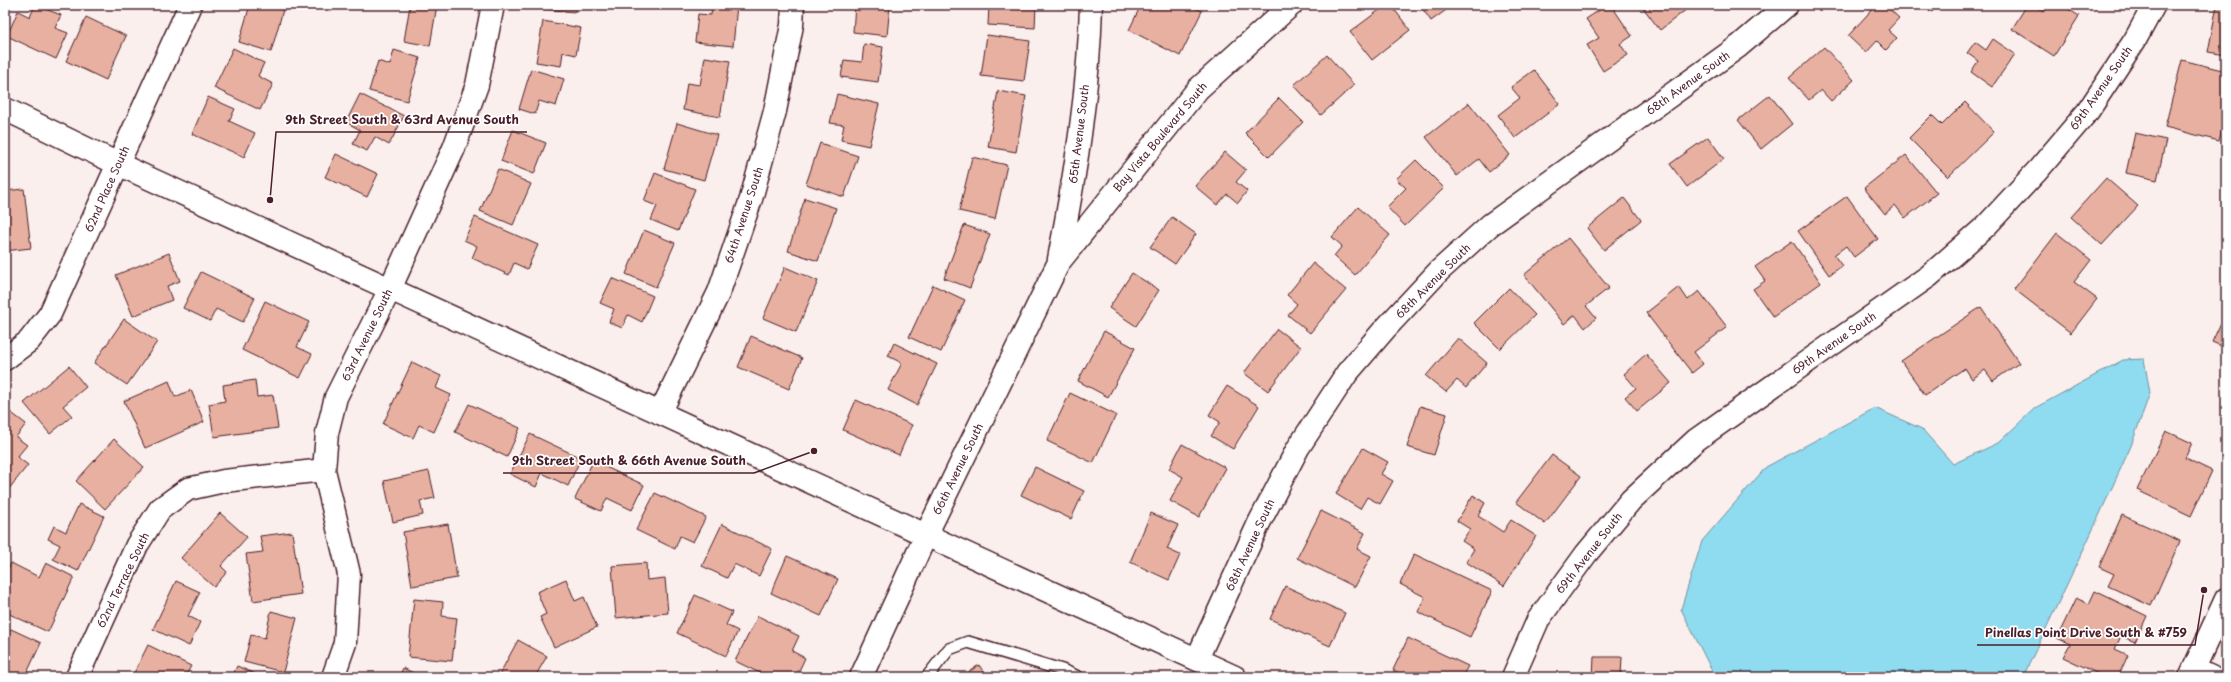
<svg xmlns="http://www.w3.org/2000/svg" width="2231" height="682" font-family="'Playpen Sans',sans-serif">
<rect width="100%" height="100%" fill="#faefec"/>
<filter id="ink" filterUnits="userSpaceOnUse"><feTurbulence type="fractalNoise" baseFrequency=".025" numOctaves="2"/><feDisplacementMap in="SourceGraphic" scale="8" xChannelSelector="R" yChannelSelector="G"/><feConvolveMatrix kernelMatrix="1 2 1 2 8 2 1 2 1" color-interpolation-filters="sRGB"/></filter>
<g filter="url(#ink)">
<path fill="#8fdbef" stroke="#7390a1" d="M2144,359l6,34 -19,53 -43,94 -65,137h-308l-34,-68 21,-68 64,-74 109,-59 47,21 31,35 45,-21 37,-35 88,-48z"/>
<path fill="#e8b0a0" stroke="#4a1f2b" d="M35,5l26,10 -6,13 13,5 -12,26 -49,-23 11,-25 12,6z
M250,5h14l19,5 -12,42 -32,-10z
M410,5h27l-7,41 -26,-5z
M544,5h32l-1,7 -32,-3z
M712,5h25l-4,41 -38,-4 3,-28 13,1z
M855,5h35l-3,31 -34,-4z
M989,5h47l-1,23 -47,-3z
M1141,5h48l13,6 -22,45 -51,-26z
M1386,5h5l19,25 -38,30 -22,-28z
M1420,5h33l-22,16z
M1607,5h4l21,31 -12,8 8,11 -25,16 -16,-26 12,-7 -13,-19z
M1641,5h51l-32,25z
M1876,5h9l14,13 -11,12 9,8 -11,12 -9,-9 -11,12 -18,-17z
M1922,5h15l-5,7z
M2027,5h6l10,6 4,-6h15l17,11 -25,40 -42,-27z
M2217,5h9v50l-18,-3z
M86,17l40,19 -20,44 -40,-19z
M543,21l38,7 -5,27 -13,-3 -2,14 -25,-4z
M987,35l43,6 -6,40 -43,-5z
M1993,39l22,15 -23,33 -21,-15 7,-11 -11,-8 8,-11 11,8z
M864,44l19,3 -5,35 -37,-5 3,-17 18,2z
M1824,47l30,33 -23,21 -10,-11 -12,10 -20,-22z
M233,48l31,15 -6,13 15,8 -13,26 -46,-22z
M394,50l26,8 -13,43 -38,-10 9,-30 12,4z
M1327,55l27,30 -33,30 -27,-30z
M705,57l25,4 -10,56 -37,-7 4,-27 13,2z
M2182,60l44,11v43l-7,27 -54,-14z
M531,69l33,10 -8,27 -17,-5 -4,13 -16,-5z
M1534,70l26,34 -45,34 -17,-23 22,-17 -9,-11z
M998,91l28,5 -10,56 -28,-5z
M360,94l44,22 -15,29 -14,-8 -8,14 -14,-7 7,-14 -14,-8z
M837,94l42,10 -10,42 -28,-6 3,-15 -14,-2z
M1770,95l22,29 -31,25 -23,-29z
M208,97l27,12 -6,12 26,12 -11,24 -52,-23z
M1279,98l24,24 -34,35 -24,-24z
M1965,102l29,30 -46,45 -39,-39 23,-23 10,10z
M1469,103l41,52 -21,17 -10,-13 -22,17 -31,-39z
M677,123l40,12 -13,45 -40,-11z
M513,130l33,13 -12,31 -33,-13z
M2135,133l31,7 -9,40 -31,-7z
M1708,137l16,22 -37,28 -17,-23z
M820,143l38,13 -14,41 -38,-13z
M1225,152l21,18 -10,12 11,9 -9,12 -11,-9 -10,11 -22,-19z
M336,154l42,20 -11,23 -42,-20z
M1906,155l31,38 -32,25 -10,-13 -10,9 -21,-26z
M972,157l35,8 -12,54 -36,-8z
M1416,160l28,28 -39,38 -18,-19 19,-19 -10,-9z
M498,169l33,15 -18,41 -33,-14z
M655,173l40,16 -17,42 -27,-11 6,-14 -13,-5z
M2106,178l32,28 -36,39 -31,-28z
M24,189l7,59 -26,3v-60z
M1847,196l31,43 -24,18 -8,-11 -12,9 8,11 -13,9 -31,-44z
M805,198l31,10 -18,53 -30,-10z
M1624,198l17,22 -37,30 -17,-22z
M1358,207l32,28 -35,40 -21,-19 8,-10 -10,-9z
M475,217l63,28 -11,24 -13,-6 -5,12 -37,-17 5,-12 -13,-6z
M1172,217l24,17 -21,30 -25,-17z
M964,225l26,9 -20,54 -26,-10z
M644,230l31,13 -19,44 -30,-13z
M2057,233l34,27 -17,22 23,17 -26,34 -57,-44z
M1568,238l41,50 -23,18 10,12 -11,10 -10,-13 -11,9 -40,-49z
M1792,241l29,42 -48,34 -20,-28 12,-8 -10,-14z
M169,253l11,28 -13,5 5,14 -39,16 -17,-41z
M1313,263l33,27 -36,43 -22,-18 9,-11 -10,-9z
M785,267l33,14 -22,51 -33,-14z
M201,272l54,26 -12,24 -27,-13 -6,12 -27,-13z
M1132,273l27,17 -23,36 -27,-18z
M612,278l41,18 -11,26 -14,-7 -6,13 -13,-6 5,-13 -14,-6z
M933,285l32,15 -24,52 -32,-15z
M1679,287l9,13 11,-9 28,36 -33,25 9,12 -11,9 -46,-60z
M1509,288l26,27 -35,34 -26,-26z
M265,301l44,21 -12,25 15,7 -12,24 -58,-28z
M1981,307l38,56 -26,18 -8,-11 -13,9 -7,-11 -40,27 -24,-34z
M2226,312v36l-14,-6z
M124,319l33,23 -30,43 -33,-22z
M1277,329l24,18 -33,44 -24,-18z
M1104,331l31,17 -27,49 -30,-16z
M751,336l51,22 -13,31 -51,-22z
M1458,338l29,25 -21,25 -9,-8 -11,12 -20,-16z
M894,343l43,21 -20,41 -29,-15 14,-27 -14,-7z
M1646,354l25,29 -34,28 -12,-14 11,-9 -12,-14z
M412,362l29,14 -5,12 15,7 -17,37 -15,-7 -6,13 -30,-14z
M69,366l17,21 -23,19 9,10 -22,18 -26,-31z
M255,380l2,17 16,-2 5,33 -64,9 -5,-33 16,-3 -2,-16z
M169,381l6,16 16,-7 13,32 -59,26 -21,-47z
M1227,386l32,20 -26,43 -22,-13 9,-14 -11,-7z
M1070,393l46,22 -23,48 -46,-22z
M856,400l56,25 -13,30 -56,-25z
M469,404l51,24 -13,29 -52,-25z
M1420,406l27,8 -13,41 -27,-8z
M5,408l21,16 -10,13 11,8 -10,12 11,8 -20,25 -3,-3z
M2166,431l26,12 -7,15 27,13 -21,45 -54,-26z
M530,434l51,24 -13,28 -26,-13 -6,14 -26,-13z
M114,439l30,28 -39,42 -29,-28z
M1182,444l44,24 -27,49 -29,-16 13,-24 -14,-8z
M1363,448l25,14 -7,12 12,7 -13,23 -13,-7 -7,12 -24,-15z
M1552,455l29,21 -36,48 -29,-22z
M593,461l51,24 -12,25 -25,-12 -6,13 -26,-12z
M1035,467l49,24 -13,28 -50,-24z
M429,471l6,27 -15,3 3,14 -30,7 -9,-41z
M655,493l51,24 -13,25 -13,-6 -5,13 -39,-19z
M1473,495l12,8 -7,13 25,16 8,-12 25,16 -32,50 -38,-24 8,-13 -12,-8 8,-12 -13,-8z
M79,504l25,12 -26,55 -25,-12 7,-14 -12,-6 6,-13 12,6z
M1321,511l44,22 -8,16 14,7 -16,31 -58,-29z
M220,513l27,24 -26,29 6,6 -13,15 -33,-29z
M1151,513l27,12 -11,24 13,6 -11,25 -39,-18z
M2122,515l58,26 -29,65 -43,-20 6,-12 -15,-7z
M448,524l9,54 -45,8 -9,-54z
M722,524l50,25 -13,27 -25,-12 -7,14 -25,-12z
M292,532l9,62 -48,7 -7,-47 17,-2 -3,-16z
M1414,554l78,37 -22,46 -52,-25 7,-15 -25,-13z
M787,556l51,23 -17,37 -50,-23z
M11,563l28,14 7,-14 28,14 -26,55 -43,-20v-37z
M646,563l1,17 18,-2 3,35 -52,5 -4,-52z
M566,579l9,22 9,-4 13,30 -43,20 -14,-30 6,-3 -9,-22z
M176,581l24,11 -12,24 12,6 -11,24 -36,-17z
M1285,586l60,27 -15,33 -60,-27z
M2095,591l52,25 -12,26 -14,-6 -6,13 13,6 -10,22h-13l-42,-20 7,-13 -13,-6 19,-40 13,6z
M695,595l37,17 -6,13 12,6 -12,25 -49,-23z
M414,599l29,3 -1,14 15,2 -5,43 -44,-4z
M271,611l26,7 -14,54 -39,-10 7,-27 14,3z
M758,616l41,20 -7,15 13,7 -9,19h-28l-33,-16z
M11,629l30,14 -16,34h-20v-36z
M1408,638l60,28 -6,11h-55l-14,-7z
M518,640l29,16 -12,21h-37z
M148,645l43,21 -6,11h-53z
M1594,657h28l-1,20h-28z
M979,665l8,12h-26z
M237,666l25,11h-30z
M403,668l19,9h-23z"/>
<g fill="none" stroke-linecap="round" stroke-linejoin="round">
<g stroke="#4a1f2b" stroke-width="14">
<path id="lane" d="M927,677l22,-28 19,-7 94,28 16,7"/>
</g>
<g stroke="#4a1f2b" stroke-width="25">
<path id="street" d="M1059,259c16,-84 30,-168 32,-254
M5,359l24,-18 21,-27 140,-309
M660,413l59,-121 32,-93 24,-88 17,-86 1,-20
M926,535l133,-273 139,-173 93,-84
M1197,659l62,-136 39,-75 49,-75 37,-43 55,-59 51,-46 249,-179 48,-41
M2194,669l17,8
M77,677l60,-132 23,-36 28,-20 36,-8 100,-11
M333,677l12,-34 4,-69 -25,-104 3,-37 9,-36 54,-108 64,-141 23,-63 16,-80
M1513,677l25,-57 48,-66 45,-54 65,-60 233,-164 57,-50 52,-56 50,-59 47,-71 19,-35"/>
</g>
<g stroke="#4a1f2b" stroke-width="25">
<path id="secondary" d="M5,109l113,55 1117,513
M861,677l65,-142
M2190,677l36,-78"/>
</g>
<use href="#lane" stroke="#fff" stroke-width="11"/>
<use href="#street" stroke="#fff" stroke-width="22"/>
<use href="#secondary" stroke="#fff" stroke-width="22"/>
</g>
</g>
<g text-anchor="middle" stroke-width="3.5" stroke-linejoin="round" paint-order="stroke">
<g font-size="11" fill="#4a1f2b" stroke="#fff">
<text transform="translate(1688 83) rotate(-36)" y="4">68th Avenue South</text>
<text transform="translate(2101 88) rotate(-55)" y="4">69th Avenue South</text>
<text transform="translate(1079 134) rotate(-83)" y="4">65th Avenue South</text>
<text transform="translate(1160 137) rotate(-50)" y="4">Bay Vista Boulevard South</text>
<text transform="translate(107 189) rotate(-66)" y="4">62nd Place South</text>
<text transform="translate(744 215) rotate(-72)" y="4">64th Avenue South</text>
<text transform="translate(1433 281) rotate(-45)" y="4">68th Avenue South</text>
<text transform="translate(367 335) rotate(-64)" y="4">63rd Avenue South</text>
<text transform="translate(1834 343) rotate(-35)" y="4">69th Avenue South</text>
<text transform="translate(958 469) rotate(-64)" y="4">66th Avenue South</text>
<text transform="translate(1250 545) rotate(-65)" y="4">68th Avenue South</text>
<text transform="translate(1589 553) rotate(-52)" y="4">69th Avenue South</text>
<text transform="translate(123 580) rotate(-64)" y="4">62nd Terrace South</text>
</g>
</g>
<path fill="none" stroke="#4a1f2b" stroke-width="1.5" d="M270 200L276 132H527M814 451L754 473H503M2204 590L2195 645H1977"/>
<g fill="#4a1f2b" stroke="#fff" stroke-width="1.5">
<circle cx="270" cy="200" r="4"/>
<circle cx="814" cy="451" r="4"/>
<circle cx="2204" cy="590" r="4"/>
</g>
<g font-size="12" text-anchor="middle" font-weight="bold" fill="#4a1f2b" stroke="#fff" stroke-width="3.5" stroke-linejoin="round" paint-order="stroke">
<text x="402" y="124">9th Street South &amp; 63rd Avenue South</text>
<text x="629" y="465">9th Street South &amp; 66th Avenue South</text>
<text x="2086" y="637">Pinellas Point Drive South &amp; #759</text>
</g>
<rect width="2231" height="682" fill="none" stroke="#fff" stroke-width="20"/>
<rect x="10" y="10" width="2211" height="662" fill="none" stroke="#4a1f2b" stroke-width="1.5" filter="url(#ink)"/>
</svg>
